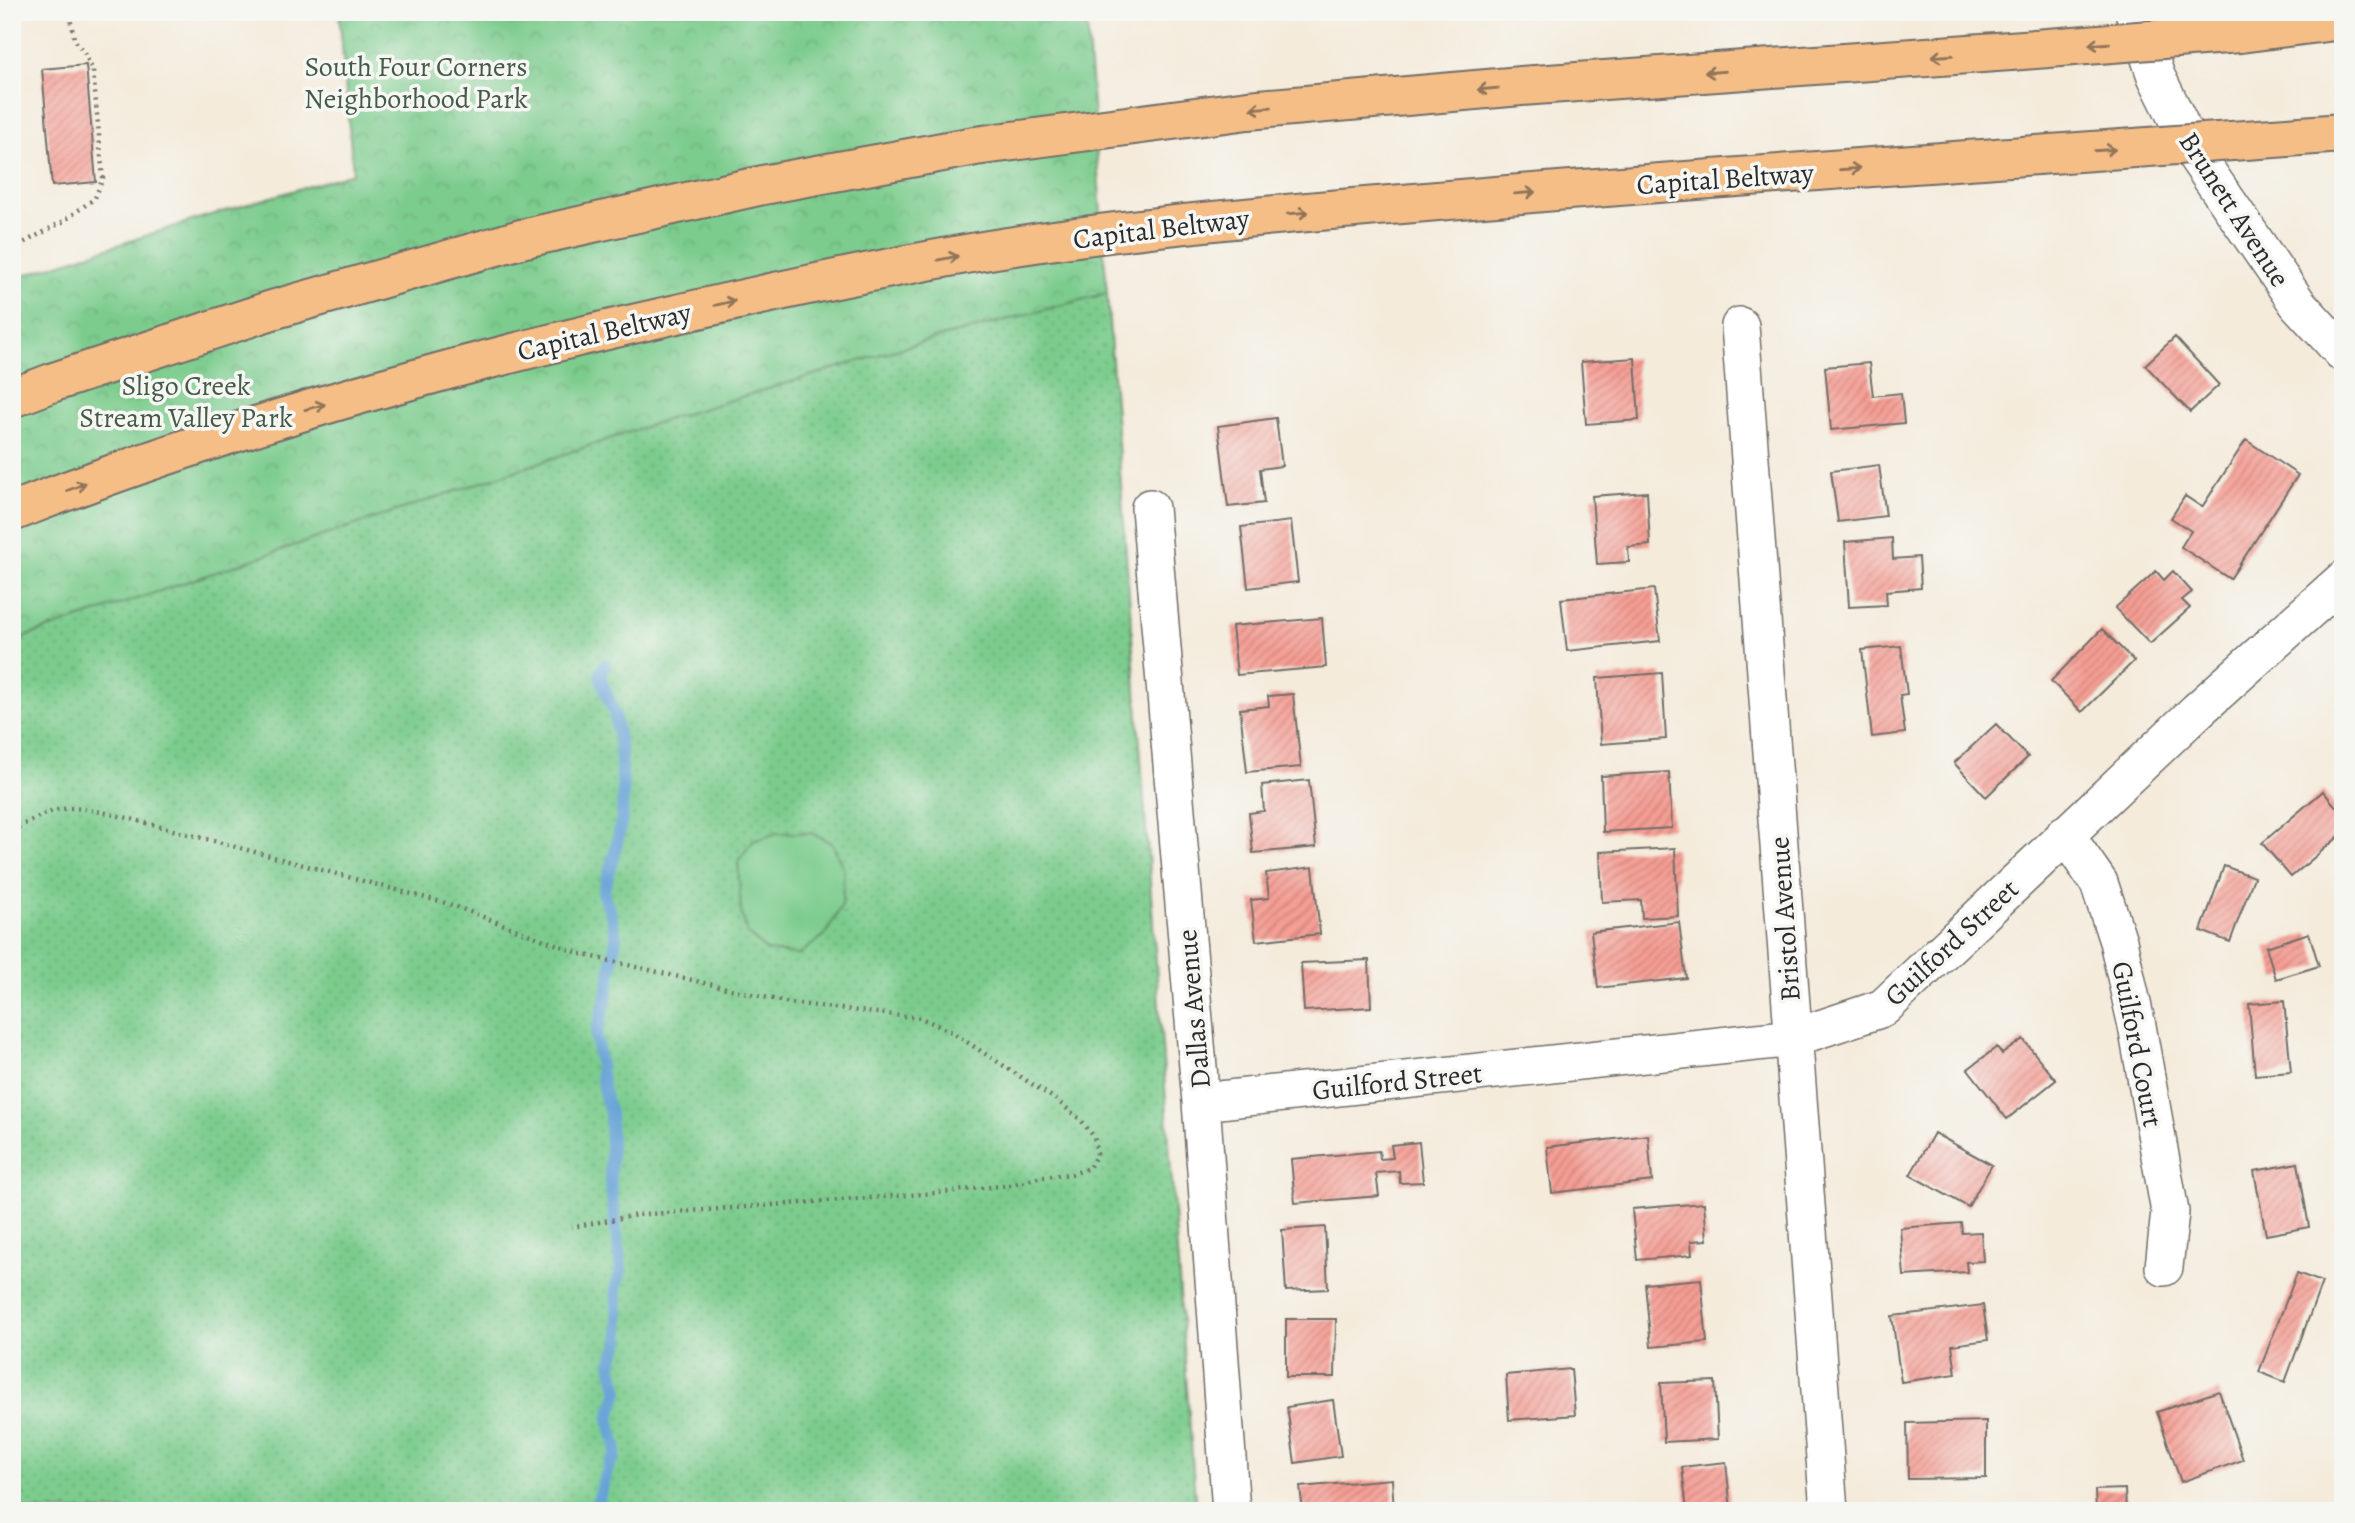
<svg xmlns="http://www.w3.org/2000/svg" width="2355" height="1523" font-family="Alegreya,serif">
<defs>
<pattern id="grass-dots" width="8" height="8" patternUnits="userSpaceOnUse" patternTransform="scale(1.75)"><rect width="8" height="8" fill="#7ccc8d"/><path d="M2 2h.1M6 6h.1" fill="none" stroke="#6baf7a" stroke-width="1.8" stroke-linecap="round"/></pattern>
<pattern id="park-crowns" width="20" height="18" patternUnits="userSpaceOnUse" patternTransform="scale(1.75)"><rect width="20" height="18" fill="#7ccc8d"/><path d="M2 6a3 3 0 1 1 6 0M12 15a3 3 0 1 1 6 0" fill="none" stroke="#6baf7a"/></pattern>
<pattern id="building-hatch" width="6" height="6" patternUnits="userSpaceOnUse" patternTransform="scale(1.75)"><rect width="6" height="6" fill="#f69e94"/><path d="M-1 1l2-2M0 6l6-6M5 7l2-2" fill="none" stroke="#c78179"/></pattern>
</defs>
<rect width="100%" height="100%" fill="#f6f6f2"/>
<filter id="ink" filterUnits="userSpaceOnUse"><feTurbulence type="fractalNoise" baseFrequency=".0143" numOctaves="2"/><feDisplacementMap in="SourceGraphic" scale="14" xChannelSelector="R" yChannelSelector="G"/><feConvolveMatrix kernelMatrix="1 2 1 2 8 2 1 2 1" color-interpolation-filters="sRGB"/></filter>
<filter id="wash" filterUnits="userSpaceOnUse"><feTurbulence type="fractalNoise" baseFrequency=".00686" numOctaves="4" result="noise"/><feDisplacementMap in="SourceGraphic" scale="28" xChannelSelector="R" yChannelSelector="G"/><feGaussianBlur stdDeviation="1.57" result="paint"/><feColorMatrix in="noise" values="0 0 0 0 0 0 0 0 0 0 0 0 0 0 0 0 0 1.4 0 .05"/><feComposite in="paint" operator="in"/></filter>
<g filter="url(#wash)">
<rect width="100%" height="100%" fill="#f4ebdb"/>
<path fill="url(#grass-dots)" stroke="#547c5c" stroke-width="2" d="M1107,293l89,1218h-1184v-870l647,-219 256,-78z"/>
<path fill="url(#park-crowns)" stroke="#547c5c" stroke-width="2" d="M339,12h747l21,281 -192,51 -256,78 -647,219v-362l192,-62 149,-44z"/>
<path fill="#7ccc8d" stroke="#547c5c" stroke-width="2" d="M777,833h34l21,10 12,27 -2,35 -17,30 -27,20 -31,-4 -20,-18 -6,-22 -3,-50 15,-20z"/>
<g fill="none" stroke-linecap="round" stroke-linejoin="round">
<path stroke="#65a1d6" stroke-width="12" d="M599,1511l-1,-10 11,-36 6,-8 1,-11 -7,-27 9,-28 -7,-28 9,-22 -4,-55 5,-16 -11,-90 1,-30 -1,-37 -7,-25 -7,-53 11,-39 9,-58 -5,-24 -8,-21 12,-41 7,-33 1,-30 -3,-43 -6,-33 -14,-37 5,-12"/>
</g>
<g id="blocks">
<path fill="url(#building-hatch)" d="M86,65l10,117 -44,4 -10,-117z
M12,196h3l3,38 -6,1z
M2175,337l44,48 -29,27 -45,-47z
M1635,358l4,62 -53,4 -5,-62z
M1869,363l4,33 28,-3 3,30 -73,7 -6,-63z
M1276,418l6,48 -22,3 4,34 -36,4 -10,-81z
M2246,440l52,35 -68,104 -49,-32 10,-16 -20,-13 14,-22 17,11z
M1879,465l7,51 -48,6 -7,-51z
M1647,492l3,53 -22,2 1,15 -32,2 -5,-68z
M1291,521l7,61 -50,6 -7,-61z
M1892,538l1,21 26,-2 2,31 -35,3 1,14 -38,2 -4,-65z
M2156,571l8,9 9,-9 19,21 -10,8 8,8 -40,36 -35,-36z
M1654,589l6,52 -93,10 -6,-52z
M1322,618l4,49 -89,8 -5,-49z
M2102,629l32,32 -52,51 -31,-31z
M1901,646l6,48 -7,1 5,38 -33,4 -10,-87z
M1662,673l4,66 -65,5 -4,-66z
M1293,694l8,73 -54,5 -7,-63 29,-3 -1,-10z
M1996,724l32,33 -42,40 -32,-34z
M1669,772l3,56 -69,4 -2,-56z
M1309,780l7,67 -63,6 -4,-40 15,-2 -2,-26z
M2323,791l20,24v18l-52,44 -29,-34z
M1675,848l3,68 -36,2 -1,-18 -39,2 -2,-50z
M2224,866l30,11 -24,65 -29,-11z
M1313,867l7,67 -64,7 -5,-41 18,-2 -3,-25z
M1679,922l7,56 -88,10 -7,-56z
M2309,933l10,33 -43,13 -10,-32z
M1369,960l2,47 -67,4 -3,-48z
M2284,1001l7,71 -36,3 -6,-71z
M2023,1039l33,41 -49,39 -39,-50 29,-22 5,7z
M1934,1133l58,32 -24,42 -58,-32z
M1648,1135l4,46 -100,12 -5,-46z
M1419,1142l4,40 -23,1 -1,-12 -23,2 3,23 -84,7 -4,-44 88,-8 1,8 13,-1 -2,-13z
M2298,1163l11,64 -43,8 -12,-64z
M1704,1203l3,37 -16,1 1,14 -55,5 -5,-51z
M1961,1223l1,10 19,-1 2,29 -17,1 1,10 -63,4 -4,-48z
M1325,1227l3,62 -42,2 -4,-61z
M2297,1273l25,9 -37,100 -26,-10z
M1701,1279l6,63 -56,5 -6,-63z
M1983,1305l5,35 -36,5 4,29 -55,8 -9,-66z
M1286,1319h50l-1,58h-49z
M1571,1369l4,46 -66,5 -3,-45z
M1715,1381l3,58 -54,3 -3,-59z
M2219,1391l24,69 -62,22 -24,-70z
M1333,1400l8,56 -46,7 -8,-56z
M1986,1421v57l-78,1 -1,-56z
M1726,1462l5,49h-44l-5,-44z
M1392,1479l2,32h-91l-3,-24z
M2125,1489l1,22h-30l-1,-21z"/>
</g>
</g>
<g filter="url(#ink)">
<use href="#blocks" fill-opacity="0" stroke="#716e69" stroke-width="2"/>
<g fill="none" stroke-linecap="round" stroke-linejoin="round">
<g stroke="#716e69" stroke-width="40">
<path id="minor" d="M2134,12l22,64 38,77 104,151 45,49
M1740,326l89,1185
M1150,508l51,594 30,409
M2065,834l34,49 19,58 19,85 33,186 -6,55
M1201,1102l592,-64 90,-30 314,-297 146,-131"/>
</g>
<g stroke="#716e69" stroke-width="42">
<path id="highway" d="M2240,33l103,-13
M2301,136l42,-3
M12,398l42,-16 218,-72 249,-71 242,-54 212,-39 273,-36 273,-24 489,-35
M12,512c213,-84 433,-146 656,-196 104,-24 209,-47 315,-65 146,-24 295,-37 443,-49 203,-18 407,-32 611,-47"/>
</g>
<path stroke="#716e69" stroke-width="4.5" stroke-dasharray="2 5" stroke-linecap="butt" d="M12,249l52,-28 31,-23 8,-20 -10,-107 -8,-17 -11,-15 -5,-27
M12,831c50,-29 57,-26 112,-14l325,87 132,50 209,49 131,15 29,13 105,68 26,21 13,17 3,17 -8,14 -17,6 -30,3 -32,8 -74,8 -299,22 -65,12"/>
<use href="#minor" stroke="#fff" stroke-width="37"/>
<use href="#highway" stroke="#f6be87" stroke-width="38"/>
<g stroke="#716e69" stroke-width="42" stroke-linecap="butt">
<path id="highway-bridge" d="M2010,51l230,-18
M2037,155l264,-19"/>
</g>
<use href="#highway-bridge" stroke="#f6be87" stroke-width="38"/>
</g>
<defs><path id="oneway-shaft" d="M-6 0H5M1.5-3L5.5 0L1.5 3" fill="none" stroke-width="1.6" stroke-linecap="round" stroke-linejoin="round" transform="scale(1.75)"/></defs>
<g stroke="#907459">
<use href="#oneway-shaft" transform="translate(2099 44) rotate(176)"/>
<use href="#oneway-shaft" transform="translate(1942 56) rotate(176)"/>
<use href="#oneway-shaft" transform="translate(1715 72) rotate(176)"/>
<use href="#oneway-shaft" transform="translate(1488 89) rotate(175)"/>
<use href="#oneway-shaft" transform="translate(1261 108) rotate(175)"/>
<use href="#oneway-shaft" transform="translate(2105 150) rotate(-4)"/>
<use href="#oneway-shaft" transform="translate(1850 169) rotate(-4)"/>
<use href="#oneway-shaft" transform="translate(1525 193) rotate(-5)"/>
<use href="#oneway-shaft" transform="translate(1298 213) rotate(-5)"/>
<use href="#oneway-shaft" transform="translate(948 258) rotate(-11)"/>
<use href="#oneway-shaft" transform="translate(725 303) rotate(-13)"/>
<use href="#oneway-shaft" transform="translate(315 407) rotate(-15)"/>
<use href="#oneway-shaft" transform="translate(76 487) rotate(-22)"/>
</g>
</g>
<g text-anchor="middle" stroke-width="7" stroke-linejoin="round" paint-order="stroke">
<g font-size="28" fill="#435b48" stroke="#f6f6f2">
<text x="416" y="76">South Four Corners<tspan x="416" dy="32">Neighborhood Park</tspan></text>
<text x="186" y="395">Sligo Creek<tspan x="186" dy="32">Stream Valley Park</tspan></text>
</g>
<g font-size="28" fill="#2b2b2b" stroke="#f6f6f2">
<text transform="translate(1725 178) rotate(-4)" y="10">Capital Beltway</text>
<text transform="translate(2235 209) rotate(57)" y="10">Brunett Avenue</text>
<text transform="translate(1161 228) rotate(-7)" y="10">Capital Beltway</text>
<text transform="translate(604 331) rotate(-13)" y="10">Capital Beltway</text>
<text transform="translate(1784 919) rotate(-94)" y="10">Bristol Avenue</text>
<text transform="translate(1951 942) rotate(-43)" y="10">Guilford Street</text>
<text transform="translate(1193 1009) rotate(-95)" y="10">Dallas Avenue</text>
<text transform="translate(2138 1044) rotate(79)" y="10">Guilford Court</text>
<text transform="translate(1397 1081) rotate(-6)" y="10">Guilford Street</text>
</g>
</g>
<rect width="2355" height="1523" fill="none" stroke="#f6f6f2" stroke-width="42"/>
</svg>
